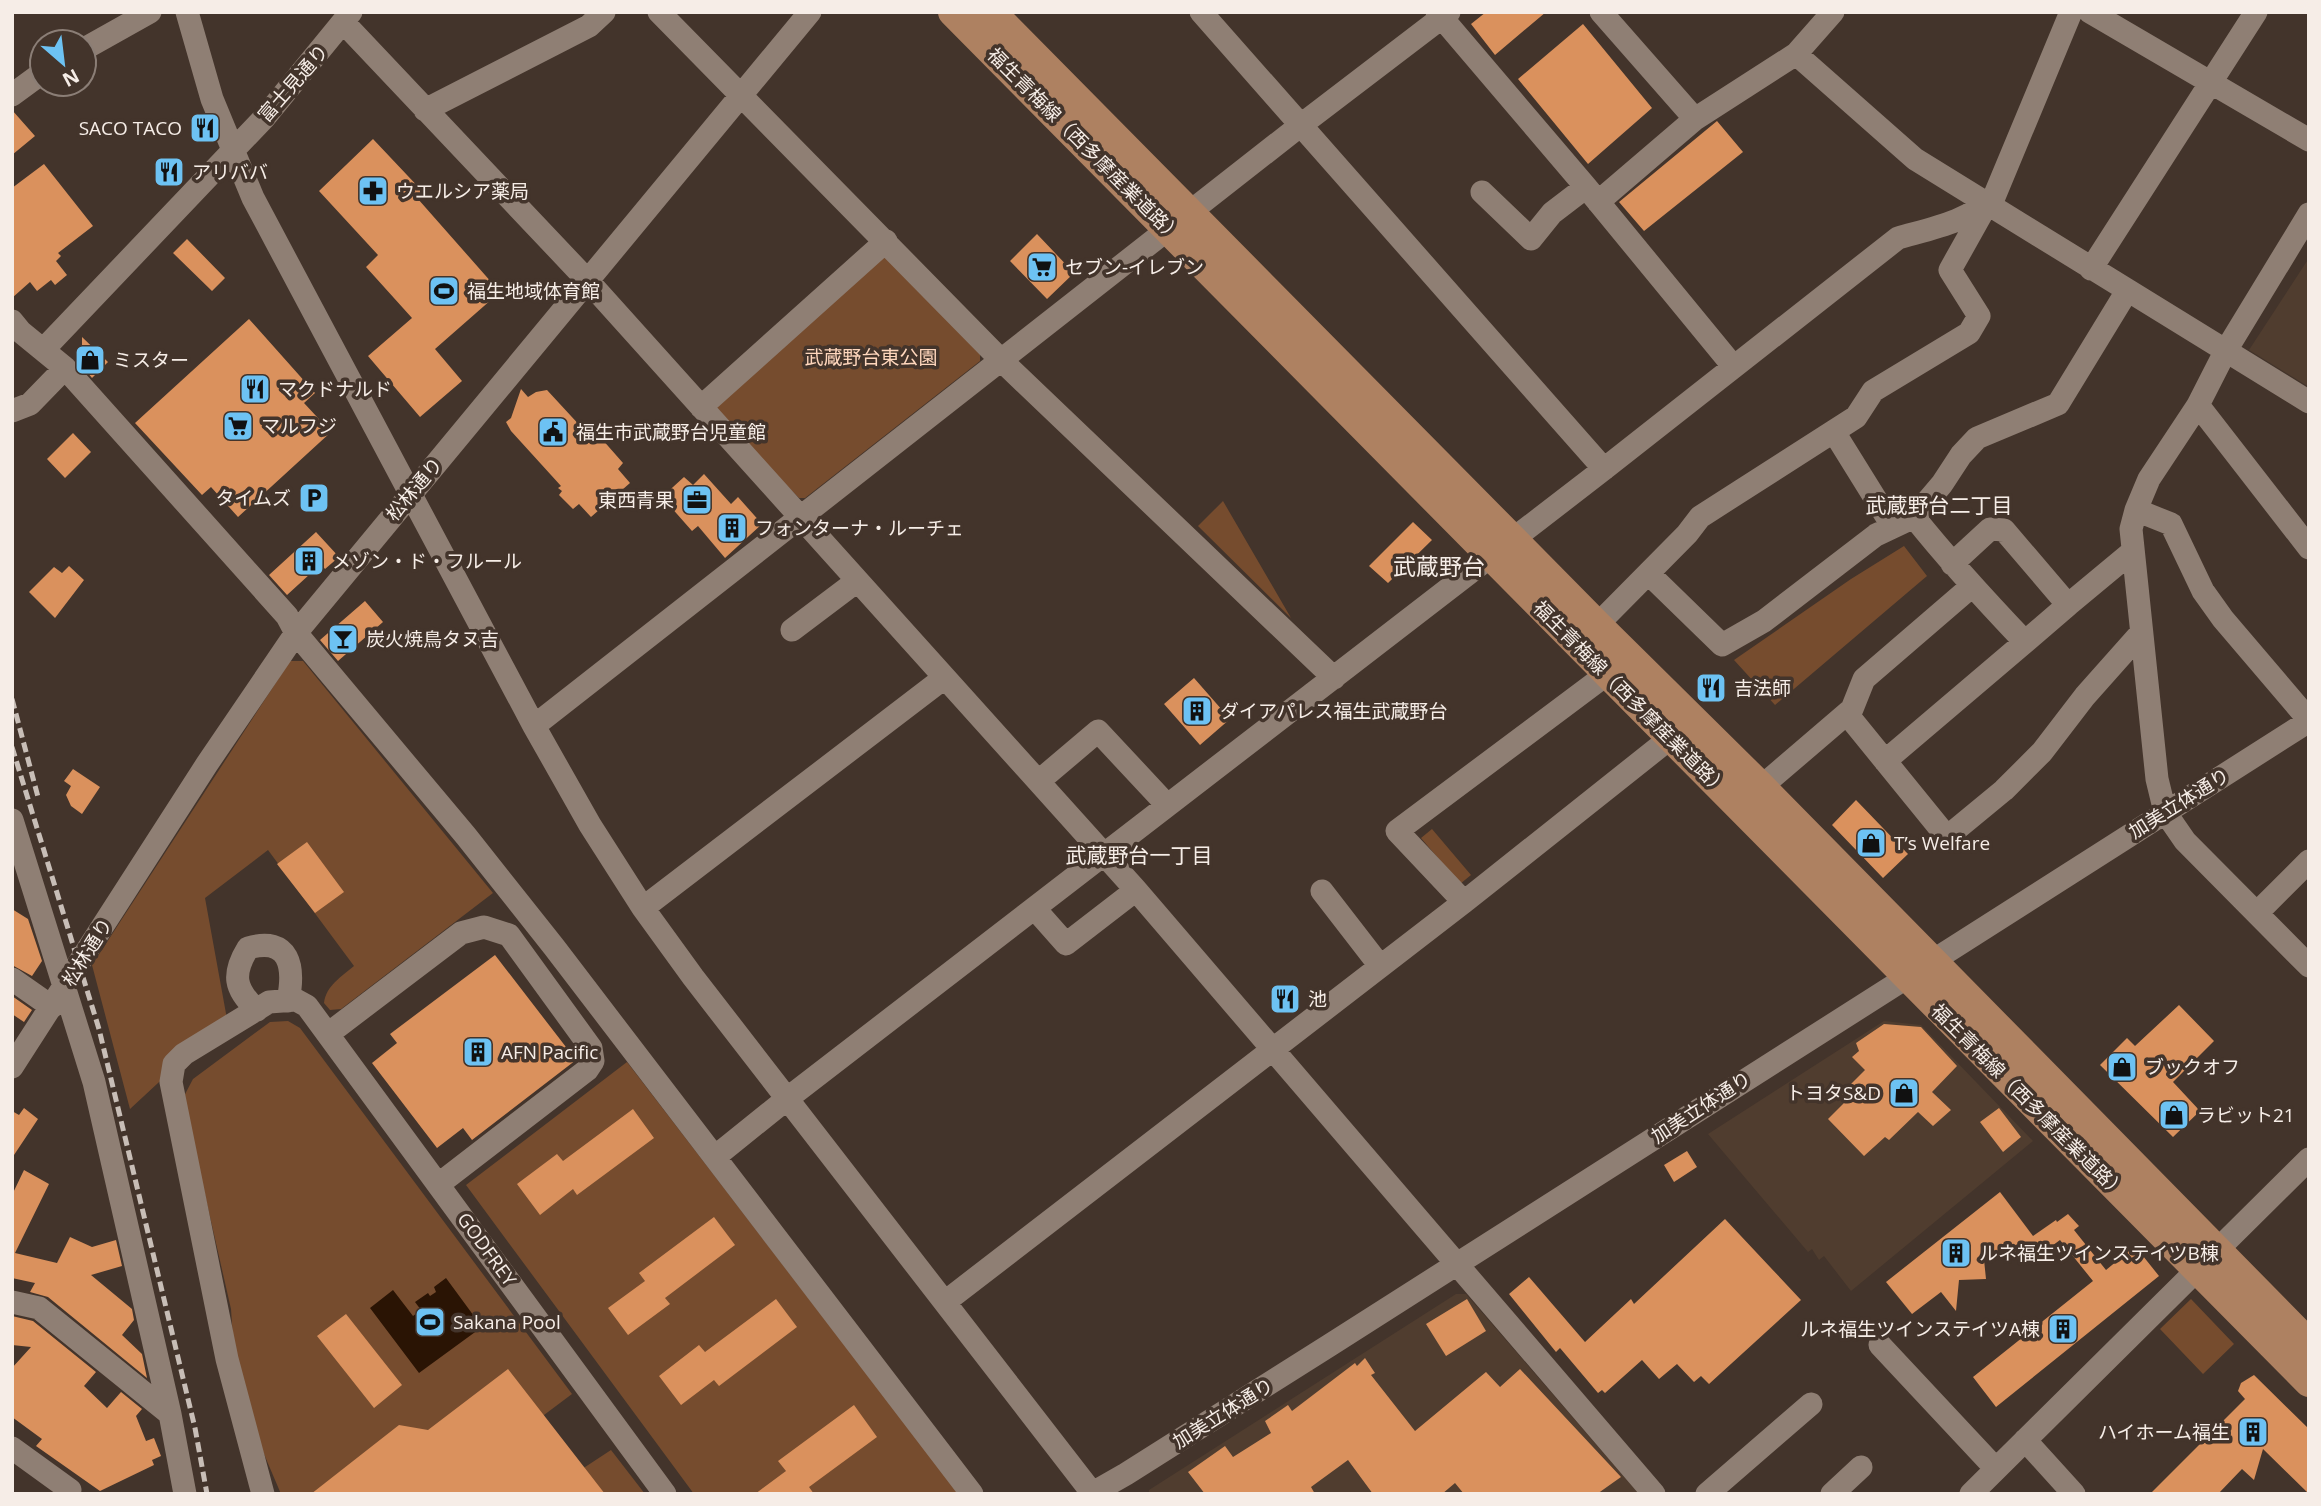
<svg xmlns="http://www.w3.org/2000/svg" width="2321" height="1506" font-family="'Open Sans','Noto Sans JP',sans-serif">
<rect width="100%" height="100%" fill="#43342b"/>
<path fill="#503d2f" d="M2309,258v129l-60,-37z
M1884,1021l37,4 112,116 -182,150 -27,-35 -5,4 -7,-11 -4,3 -100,-118z
M1456,1294h10l173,200h-490v-4z"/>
<path fill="#764c2e" d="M879,255h10l91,96v10l-175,137h-6l-84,-86v-10z
M1223,501l68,117 -93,-92z
M1904,546l23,30 -152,129 -41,-45 117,-81z
M290,661h13l190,232 -152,116 -11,1 -6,-7c2,-17 17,-26 30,-37l-86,-116 -63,48 22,121 -97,90 -38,-144z
M1432,829l39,46 -11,9 -39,-46z
M288,1021l12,7 272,366 -133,100h-158l-20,-47 -27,-93 -3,-45 -48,-211 10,-19 77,-57z
M627,1062l332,432h-265l-228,-309z
M2191,1299l43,45 -31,30 -43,-45z
M611,1450l34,44h-101z"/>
<path fill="#2a1404" d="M446,1278l36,49 -63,46 -49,-65 23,-18 20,26 8,-6 -6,-8 13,-9 2,3 6,-4 -2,-5z"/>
<path fill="#da915d" d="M1486,12h60l-51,43 -24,-31z
M1583,24l69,84 -64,56 -70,-85z
M12,110l23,26 -23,19z
M1717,121l26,31 -99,79 -25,-29z
M373,139l51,54 -6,6 82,93 -65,57 27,32 -42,36 -52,-61 44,-38 -46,-51 12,-12 -59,-64z
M44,164l49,62 -35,27 3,3 -5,5 11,14 -12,10 -4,-5 -14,11 -7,-9 -18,16v-110z
M1037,234l37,39 -27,26 -37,-38z
M187,239l38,39 -13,13 -39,-38z
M249,319l66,74 -11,10 27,29 -93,85 -27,-30 -9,8 -67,-72z
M82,337l26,25 -16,16 -10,-12z
M521,389l7,8 8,-5 11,-2 48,52 6,-4 22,25 -5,6 12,14 -39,34 -12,-13 -6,5 -14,-14 3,-4 -4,-3 3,-2 -50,-55 -5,-9 5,-4z
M73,433l18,19 -26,26 -18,-19z
M704,474l27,30 7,-7 24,27 -37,34 -27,-32 -6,5 -30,-34 22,-20 9,8z
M1413,522l19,18 -44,43 -19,-17z
M316,532l23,25 -14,12 -4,-5 -34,31 -18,-20z
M69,566l15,14 -29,38 -26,-26 25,-25 8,6z
M365,601l18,21 -45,39 -18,-21z
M1194,678l36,41 -30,26 -36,-41z
M73,769l27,18 -18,27 -11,-8 -5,-11 5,-9 -7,-5z
M1856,800l52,54 -25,24 -51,-53z
M307,842l37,50 -29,21 -38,-49z
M12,909l16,10 14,42 -10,15 -20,-11z
M495,955l81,105 -104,80 -9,-12 -26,20 -65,-85 25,-20 -7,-9z
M12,996l20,14 -8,12 -12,-8z
M2179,1005l35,36 -41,41 27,29 -27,26 -73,-72 27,-27 8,8z
M1884,1024l37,3 36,39 -25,26 19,18 -18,16 -15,-14 -29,28 -4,-3 -21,19 -36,-37 17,-17 -6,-6 26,-26 -13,-13 7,-6 -3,-8z
M24,1108l14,11 -26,39v-47l7,4z
M1999,1108l22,29 -18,15 -23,-30z
M633,1109l21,29 -77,57 -4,-6 -33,26 -23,-31 40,-30 6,7z
M1687,1151l10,16 -23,15 -10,-17z
M24,1170l25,14 -34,69 42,10 13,-26 22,10 24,-7 6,26 -31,9 41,34 2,11 -12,15 20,19 5,24 -99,-81 -18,-5 5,-9 -23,-5v-83z
M2000,1192l33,44 23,-16 1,2 11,-8 11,12 -5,4 32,40 29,-24 24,30 -163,131 -23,-30 120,-96 -33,-41 -23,17 -8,-11 -19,10 -27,-6 3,29 -27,1 -3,31 -15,-19 -29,22 -26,-32z
M714,1217l21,28 -70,53 5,6 -42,31 -20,-27 37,-27 -6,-8z
M1725,1219l76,81 -92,84 -8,-8 -7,6 -17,-18 -18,15 -17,-19 -37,33 -3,-3 -4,3 -38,-45 -4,4 -47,-58 20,-17 56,65 46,-43 3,5z
M776,1299l21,28 -78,59 -5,-6 -33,25 -22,-29 40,-31 6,7z
M1467,1299l19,32 -40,25 -20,-32z
M346,1314l56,71 -28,23 -57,-72z
M12,1316l21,5 63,51 -12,14 23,22 14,-16 21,17 -6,7 10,25 8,-3 7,18 -9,4 2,5 -54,26 -64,-45 6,-7 -30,-22v-49l19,-21 -19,-2z
M1365,1358l10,15 -4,2 44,56 71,-59 14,15 20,-18 101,108 -24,17h-133l-9,-11 -13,11h-69l-25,-34 -37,27 4,7h-110l-17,-22 37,-26 8,11 38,-24 -6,-12 23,-16 4,6 63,-48 2,3z
M508,1369l97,125h-294l88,-69 29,5z
M2254,1375l55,54v65l-46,-45 -9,31 -12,-11 -24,25h-68l95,-95 -7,-8 3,-8z
M854,1405l23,32 -68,50 5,7h-59l31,-23 -8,-10z"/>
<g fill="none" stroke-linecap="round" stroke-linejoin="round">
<path stroke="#8f7f74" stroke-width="23" d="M187,12l25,87 41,99 281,528 56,99 53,83 50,69 400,517
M659,12l342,348 333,318
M1201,12l403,457
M1437,12l149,175 147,179
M1601,12l94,107
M2090,12l219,128
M344,23l244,258 548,609 518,604
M84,49l66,-37
M1796,54l119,105 394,243
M12,95l30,-22
M425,110l164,-84 15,-14
M1482,192l49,47 21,-26 34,-26
M1598,202l97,-83 101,-65 37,-42
M2309,214l-84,138 -27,53 -49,74 -13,31 -5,19 26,250 8,33 20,29 124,125
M2091,269l165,-257
M12,321l9,11 44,36 222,248 9,17 170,203 88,111 418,547
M43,350l222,-233 86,-105
M2198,405l111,143
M701,407l185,-166
M12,411l18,-7 35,-36
M1834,432l59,95
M2136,510l35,14 32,67 20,28 86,101
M1914,517c35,44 72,84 111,125l43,-37 -64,-75 -14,-1 -38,35
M1649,574l73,71 42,-24 112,-86 38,-18 28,-33 19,-29 16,-17 81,-34 69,-113
M2068,605l65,-54
M1597,625l90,-91 13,-17 156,-100 17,-26 96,-58 10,-17 -29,-46 37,-66
M792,630l65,-49
M1847,714l100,123 57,-47 38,-38 43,-56 56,-63
M534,726l767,-601 148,-113
M1885,761l140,-119
M1039,781l59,-50 69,74
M1761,787l91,-78 12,-30 108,-93
M12,820l82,262 76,332
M1322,891l58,75
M1464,902l-67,-71 210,-157
M643,908l301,-230
M1035,909l31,35 70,-54
M2257,913l52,-52
M12,979l40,28
M257,1010c-23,-21 -25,-36 -9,-62 42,-12 47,19 40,53
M328,1034l133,-101 23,-6 25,8 82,113 2,13 -6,9 -148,114
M12,1067l195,-303 89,-131 514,-621
M716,1156l72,-58 816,-629 294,-231c35,-10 69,-16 96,-41l77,-185
M12,1302l27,6 131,106 15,80
M945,1302l519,-400 219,-174
M1880,1345l116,124
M2025,1440l49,54
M12,1448l58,42
M263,1494l-36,-135 -56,-277 3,-18 10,-10 85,-52 27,-2 11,6 358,488
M1091,1494l35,-20 204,-129 979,-624
M1707,1494l104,-90
M1832,1494l29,-27
M1971,1494l338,-335"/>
<path stroke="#ae8161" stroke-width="30" d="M953,12l1356,1370
M991,12l606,613 164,162 548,557"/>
<path stroke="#c8beb7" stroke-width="5" stroke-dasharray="10 5" stroke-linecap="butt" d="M12,699l26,98
M12,747l87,282 96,399 12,66"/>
</g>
<defs>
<g id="restaurant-square" transform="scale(1.575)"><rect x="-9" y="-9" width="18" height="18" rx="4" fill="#6dc2f3" stroke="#43342b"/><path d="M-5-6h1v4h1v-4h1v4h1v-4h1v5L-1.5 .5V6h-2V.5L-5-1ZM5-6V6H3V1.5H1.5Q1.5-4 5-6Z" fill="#111"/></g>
<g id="pharmacy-square" transform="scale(1.575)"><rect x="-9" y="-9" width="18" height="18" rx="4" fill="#6dc2f3" stroke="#43342b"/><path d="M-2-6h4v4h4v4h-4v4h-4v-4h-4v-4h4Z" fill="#111"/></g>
<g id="supermarket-square" transform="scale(1.575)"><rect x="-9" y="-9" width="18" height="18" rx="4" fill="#6dc2f3" stroke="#43342b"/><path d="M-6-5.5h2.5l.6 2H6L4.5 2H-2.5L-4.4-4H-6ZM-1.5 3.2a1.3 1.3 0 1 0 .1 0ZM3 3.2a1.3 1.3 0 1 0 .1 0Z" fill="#111"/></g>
<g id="stadium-square" transform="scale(1.575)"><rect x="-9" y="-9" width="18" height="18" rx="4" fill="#6dc2f3" stroke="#43342b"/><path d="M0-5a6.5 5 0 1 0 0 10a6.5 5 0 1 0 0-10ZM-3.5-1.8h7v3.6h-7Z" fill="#111"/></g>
<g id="shop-square" transform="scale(1.575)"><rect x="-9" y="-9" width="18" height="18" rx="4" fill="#6dc2f3" stroke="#43342b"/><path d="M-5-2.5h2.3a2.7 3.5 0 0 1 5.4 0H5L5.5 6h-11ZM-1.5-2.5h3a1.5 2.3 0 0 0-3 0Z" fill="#111"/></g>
<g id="civic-square" transform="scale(1.575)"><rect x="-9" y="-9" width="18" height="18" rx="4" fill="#6dc2f3" stroke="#43342b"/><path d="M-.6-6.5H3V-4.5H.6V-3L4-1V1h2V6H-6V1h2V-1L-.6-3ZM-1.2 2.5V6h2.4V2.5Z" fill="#111"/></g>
<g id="parking-square" transform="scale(1.575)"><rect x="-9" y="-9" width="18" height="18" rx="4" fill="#6dc2f3" stroke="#43342b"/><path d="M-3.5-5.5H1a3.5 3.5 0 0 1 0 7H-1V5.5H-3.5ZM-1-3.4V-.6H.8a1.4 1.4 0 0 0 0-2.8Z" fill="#111"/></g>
<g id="office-square" transform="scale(1.575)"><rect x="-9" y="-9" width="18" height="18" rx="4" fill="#6dc2f3" stroke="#43342b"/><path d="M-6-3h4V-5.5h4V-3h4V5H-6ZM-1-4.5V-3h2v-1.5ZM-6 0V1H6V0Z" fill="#111"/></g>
<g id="building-square" transform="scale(1.575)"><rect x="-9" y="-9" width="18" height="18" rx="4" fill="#6dc2f3" stroke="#43342b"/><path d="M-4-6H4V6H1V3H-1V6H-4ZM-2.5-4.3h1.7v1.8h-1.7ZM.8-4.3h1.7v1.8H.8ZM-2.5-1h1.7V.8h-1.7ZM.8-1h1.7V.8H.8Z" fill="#111"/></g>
<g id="bar-square" transform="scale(1.575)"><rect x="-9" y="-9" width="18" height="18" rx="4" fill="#6dc2f3" stroke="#43342b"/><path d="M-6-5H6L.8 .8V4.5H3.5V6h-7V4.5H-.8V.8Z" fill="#111"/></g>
</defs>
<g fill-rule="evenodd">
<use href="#restaurant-square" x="205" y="128"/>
<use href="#restaurant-square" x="169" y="172"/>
<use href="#pharmacy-square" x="373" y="191"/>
<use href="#supermarket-square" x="1042" y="267"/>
<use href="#stadium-square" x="444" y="291"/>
<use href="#shop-square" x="90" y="360"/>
<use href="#restaurant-square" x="255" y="389"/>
<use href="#supermarket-square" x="238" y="426"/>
<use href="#civic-square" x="553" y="432"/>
<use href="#parking-square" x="314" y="498"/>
<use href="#office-square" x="697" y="500"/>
<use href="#building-square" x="732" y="528"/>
<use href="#building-square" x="309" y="561"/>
<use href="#bar-square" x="343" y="639"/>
<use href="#restaurant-square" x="1711" y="688"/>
<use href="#building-square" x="1197" y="711"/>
<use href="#shop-square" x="1871" y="843"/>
<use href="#restaurant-square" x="1285" y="999"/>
<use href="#building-square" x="478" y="1052"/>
<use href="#shop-square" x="2122" y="1067"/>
<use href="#shop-square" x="1904" y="1093"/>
<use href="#shop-square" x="2174" y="1115"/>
<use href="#building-square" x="1956" y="1253"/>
<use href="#stadium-square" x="430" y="1322"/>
<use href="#building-square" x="2063" y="1329"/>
<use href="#building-square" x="2253" y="1432"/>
</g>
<g text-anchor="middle" stroke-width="7" stroke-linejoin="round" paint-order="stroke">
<g font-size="19" fill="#f6ede7" stroke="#43342b">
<text transform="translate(293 83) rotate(-49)" y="7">富士見通り</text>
<text transform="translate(1085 145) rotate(45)" y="7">福生青梅線（西多摩産業道路）</text>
<text transform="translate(414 489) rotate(-50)" y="7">松林通り</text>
<text transform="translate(1631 698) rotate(45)" y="7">福生青梅線（西多摩産業道路）</text>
<text transform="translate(2179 803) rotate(-32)" y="7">加美立体通り</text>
<text transform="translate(87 952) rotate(-58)" y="7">松林通り</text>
<text transform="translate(2029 1101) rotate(45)" y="7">福生青梅線（西多摩産業道路）</text>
<text transform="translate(1701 1107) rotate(-33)" y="7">加美立体通り</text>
<text transform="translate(487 1249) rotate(54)" y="7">GODFREY</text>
<text transform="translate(1223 1413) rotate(-32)" y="7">加美立体通り</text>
</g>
<g font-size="19" fill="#f6ede7" stroke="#43342b" text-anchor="start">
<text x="182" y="135" text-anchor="end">SACO TACO</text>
<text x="192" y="179">アリババ</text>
<text x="396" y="198">ウエルシア薬局</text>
<text x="1065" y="274">セブン-イレブン</text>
<text x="467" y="298">福生地域体育館</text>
<text x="113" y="367">ミスター</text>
<text x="278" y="396">マクドナルド</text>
<text x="261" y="433">マルフジ</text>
<text x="576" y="439">福生市武蔵野台児童館</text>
<text x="291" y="505" text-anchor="end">タイムズ</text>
<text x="674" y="507" text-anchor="end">東西青果</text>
<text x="755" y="535">フォンターナ・ルーチェ</text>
<text x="332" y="568">メゾン・ド・フルール</text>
<text x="366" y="646">炭火焼鳥タヌ吉</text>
<text x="1734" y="695">吉法師</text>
<text x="1220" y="718">ダイアパレス福生武蔵野台</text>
<text x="1894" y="850">T’s Welfare</text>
<text x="1308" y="1006">池</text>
<text x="501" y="1059">AFN Pacific</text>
<text x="2145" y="1074">ブックオフ</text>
<text x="1881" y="1100" text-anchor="end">トヨタS&amp;D</text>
<text x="2197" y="1122">ラビット21</text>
<text x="1979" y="1260">ルネ福生ツインステイツB棟</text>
<text x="453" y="1329">Sakana Pool</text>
<text x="2040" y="1336" text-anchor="end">ルネ福生ツインステイツA棟</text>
<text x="2230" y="1439" text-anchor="end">ハイホーム福生</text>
</g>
<g font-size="19" fill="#ffd7bd" stroke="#43342b">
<text x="871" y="364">武蔵野台東公園</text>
</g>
<g font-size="21" fill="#f6ede7" stroke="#43342b">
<text x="1939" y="513">武蔵野台二丁目</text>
<text x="1139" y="863">武蔵野台一丁目</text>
</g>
<g font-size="23" fill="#f6ede7" stroke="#43342b">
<text x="1439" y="575">武蔵野台</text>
</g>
</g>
<rect width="2321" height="1506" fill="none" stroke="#f6ede7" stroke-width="28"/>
<g transform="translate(63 63) rotate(152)"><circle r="33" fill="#43342b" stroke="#8b7e76" stroke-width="2"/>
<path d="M0-5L12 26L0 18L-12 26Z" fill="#6dc2f3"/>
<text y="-10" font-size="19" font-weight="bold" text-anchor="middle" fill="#f6ede7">N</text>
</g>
</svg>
